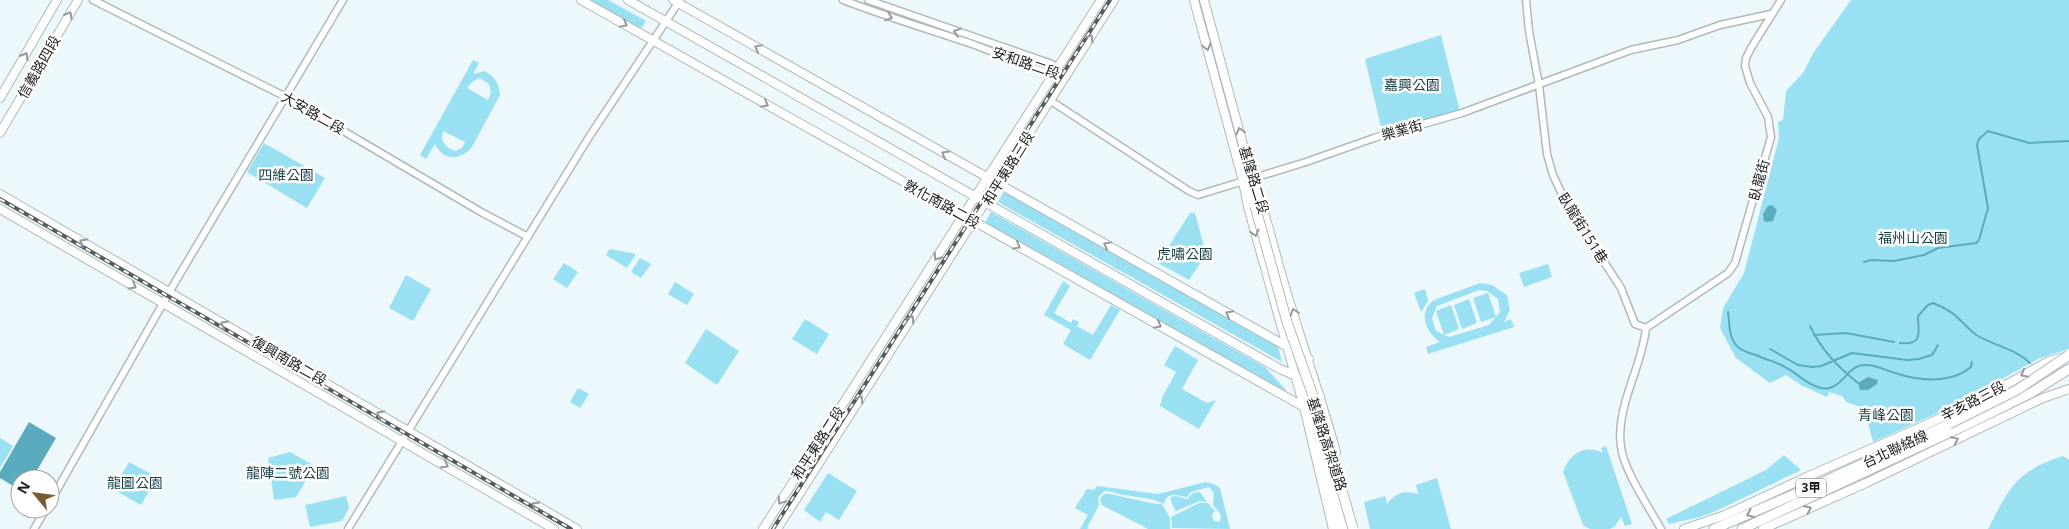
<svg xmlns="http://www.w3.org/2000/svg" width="2069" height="529" font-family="'Open Sans','Noto Sans TC',sans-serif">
<rect width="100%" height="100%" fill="#ecf8fb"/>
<path fill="#99e1f2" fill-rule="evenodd" d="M590,0h18l38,21 -5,8z
M1851,0h218v349l-29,9 -89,49 -78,35 -9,-34 -18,-6 -4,-6 -13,-4 -2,5 -26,-12 -15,-10 -16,8 -34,-25 -16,-30 3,-20 21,-35 35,-135 -1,-16 5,-2 3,-29 17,-18 11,-21z
M1441,35l19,77 -77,24 -18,-77z
M473,60l6,3 -6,11 11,-3c11,5 15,12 16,24l-28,52c-12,14 -29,14 -37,-3l-9,15 -6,-4zM480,78l9,6 2,9 -3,7 -21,-12 6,-7zM443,131l22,11 -3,6 -7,3 -8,-4 -5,-7z
M264,143l61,35 -18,30 -60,-36z
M1004,191l274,155 4,16 -284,-160z
M991,212l274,155 21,23v2l-301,-169z
M1190,213h5l11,41 -17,26 -31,-17z
M610,249l26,5 -9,14 -21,-13z
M640,258l11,6 -10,14 -10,-6z
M564,263l14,9 -11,16 -14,-9z
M1548,264l4,13 -28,10 -5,-14z
M406,275l25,14 -18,32 -24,-13z
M1063,281l7,5 -16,27 17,10 2,-4 6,3 -2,4 16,9 18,-30 9,5 -30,50 -27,-16 8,-14 -27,-15z
M675,282l19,12 -7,11 -19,-11z
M1480,283l12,2 15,10 3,15 -6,12 7,-3 3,8 -86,27 -2,-7 14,-5c-14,-10 -23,-29 -6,-42zM1479,290l8,1 11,8 2,13 -11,13 -40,12 -13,-6 -4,-13 5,-12z
M1425,289l3,12 -7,11 -7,-19z
M1488,293l8,24 -15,5 -8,-24z
M1469,299l8,24 -15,6 -8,-24z
M1451,305l8,24 -15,6 -8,-24z
M805,319l24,15 -12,20 -25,-15z
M706,329l33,22 -22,34 -32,-22z
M1175,346l23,14 -16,29 25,14 9,-3 -17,29 -39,-23 2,-8 14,-26 -12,-7z
M578,388l11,6 -9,14 -10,-6z
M0,438l13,8 -13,22z
M1606,446l26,78 -7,2 -4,-9 -6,9 -5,3h-20l-7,-4 -20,-53c6,-18 22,-29 40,-19l-2,-5z
M290,452l25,14 -19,31 -22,3 -6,-42z
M1784,455l17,15 -85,41 -16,6 -31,7 -3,-5 100,-49z
M2063,456l6,4v69h-81c21,-41 28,-58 75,-73z
M129,462l28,15 -16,28 -28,-16z
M828,473l29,18 -18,29 -13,-8 -6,10 -16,-12z
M1437,478l14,51h-81l-6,-27 21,-6 2,8c9,-12 17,-14 31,-10l-2,-9z
M1206,482l8,2 6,4 10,41 -58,-1 -1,-11 28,-14h9l7,8 -3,3 1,6 3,2 4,-1 1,-6 -8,-10 1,-12 -5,-6 -18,5 -4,5c-8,-1 -13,-5 -21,1l-2,6c-11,-6 -26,-7 -40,-9 -7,-1 -12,-4 -20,-4l-6,7 1,7 -12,23 2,1h-9l8,-14 -13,-7 12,-19 7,1 3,-4 61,8z
M1200,492l7,10 -7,-1 -24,10 -4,-7 -2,-7 6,-1 11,3 6,-6z
M1104,494c8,-1 12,2 19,3 14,2 25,7 39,7l8,14v11h-22l-46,-24 -2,-6z
M346,496l3,12 -7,13 -32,6 -5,-22z"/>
<path fill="#5aabbd" d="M1772,205l5,5 -4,11 -6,1 -3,-1 -1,-7 5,-8z
M1868,377l10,3 -1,4 -9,6h-8l-2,-7z
M29,422l27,16 -24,41h-12v11l-20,-12v-6z"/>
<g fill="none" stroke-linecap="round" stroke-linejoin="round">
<path stroke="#5aabbd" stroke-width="2" d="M1864,262l7,-2 23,1 30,-6 14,-7 38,-5 3,-3 9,-32 -11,-63 2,-6 9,-8 41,12 40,-2
M1728,312c2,14 0,26 11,36 5,4 11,5 17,7 8,4 17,6 25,10 12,5 21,15 32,20 6,3 13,5 19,2 14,-5 16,-22 34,-22 10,0 19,5 29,8 24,8 56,11 76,-6l1,-5
M1810,326c12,25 28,41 48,57
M1814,335l32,-2 48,9
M1900,343c24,2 18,-11 18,-27l10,-11 5,-2c10,4 20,9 27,17 6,5 11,12 18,16 18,10 37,13 52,27
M1770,349l28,16 14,2 9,-1 31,-13 55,7 12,-1 13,-4 6,-10"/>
<g stroke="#afbabc" stroke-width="9">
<path id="minor" d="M93,0l191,96 197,116 47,25
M843,0c44,17 88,30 132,45 30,11 59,26 91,32
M868,0l184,64 7,7
M1526,0l3,31 10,54 8,69 6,21 14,30 54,83 14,36 11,4
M1051,101l138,90 9,4 108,-33 68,-24 88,-25 169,-63 47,-10 42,-15 51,-11
M1646,328l82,-55 7,-10 36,-126 -3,-20 -18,-34 -5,-17 1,-8 5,-10 30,-48
M1646,328c-4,40 -31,79 -25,119 3,24 28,60 40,82
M50,502l124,-218 169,-284
M34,529l12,-20
M348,529l241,-392 91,-137"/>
</g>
<g stroke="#afbabc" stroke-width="10">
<path id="major" d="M581,0l723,407
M628,0l650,368c18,8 30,12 42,28
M673,0l636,359
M1194,0l49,181 5,26 56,200 29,122
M1204,0l49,182c14,32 20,65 30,98 17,58 37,115 53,172
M0,98l57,-98
M0,133l78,-133
M0,194l577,335
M0,209l554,320
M763,529l338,-529
M777,529l337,-529
M1684,529l41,-14 86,-40 110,-48 52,-24 76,-42 16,-4
M1763,529l103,-46 177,-85 26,-9"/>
</g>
<g stroke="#afbabc" stroke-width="11">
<path id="highway" d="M1253,182l2,24
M1244,185l9,16
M1301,378l25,78 19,73
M1318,447l20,82
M1714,529l111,-48 124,-57
M1742,529l226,-105 63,-31 38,-24"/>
</g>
<use href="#minor" stroke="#fff" stroke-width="6"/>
<use href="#major" stroke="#fff" stroke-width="8"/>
<use href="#highway" stroke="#fff" stroke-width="9"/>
<g stroke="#555b5c" stroke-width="4">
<path id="rail" d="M0,199l571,330
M773,529l337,-529"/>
</g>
<use href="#rail" stroke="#fff" stroke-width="2" stroke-dasharray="5.5" stroke-linecap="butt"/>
<g stroke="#afbabc" stroke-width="11" stroke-linecap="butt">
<path id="highway-bridge" d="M1255,206l32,116 38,108 28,99
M1949,424l68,-34 52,-35"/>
</g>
<use href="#highway-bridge" stroke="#fff" stroke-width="9"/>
</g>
<defs><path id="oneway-chevron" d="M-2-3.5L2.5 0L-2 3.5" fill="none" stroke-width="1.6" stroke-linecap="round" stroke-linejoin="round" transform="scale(1.25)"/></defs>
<g stroke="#989a9a">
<use href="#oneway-chevron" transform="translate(69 15) rotate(-60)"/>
<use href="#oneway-chevron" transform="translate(889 17) rotate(19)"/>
<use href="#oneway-chevron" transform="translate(624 24) rotate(29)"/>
<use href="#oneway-chevron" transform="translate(957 32) rotate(-161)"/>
<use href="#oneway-chevron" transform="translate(1090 38) rotate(-58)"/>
<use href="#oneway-chevron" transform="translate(1207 47) rotate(75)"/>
<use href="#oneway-chevron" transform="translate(758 48) rotate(-151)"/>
<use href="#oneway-chevron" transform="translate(25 56) rotate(-60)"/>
<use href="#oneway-chevron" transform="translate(765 104) rotate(29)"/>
<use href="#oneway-chevron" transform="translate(1240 131) rotate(-105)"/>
<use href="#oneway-chevron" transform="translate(945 154) rotate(-150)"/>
<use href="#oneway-chevron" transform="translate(1255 233) rotate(75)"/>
<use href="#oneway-chevron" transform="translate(83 242) rotate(-150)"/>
<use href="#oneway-chevron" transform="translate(1107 245) rotate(-151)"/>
<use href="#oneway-chevron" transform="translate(1017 246) rotate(29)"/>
<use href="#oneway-chevron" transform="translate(937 257) rotate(122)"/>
<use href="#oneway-chevron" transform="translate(133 286) rotate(30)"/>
<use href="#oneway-chevron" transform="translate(1294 312) rotate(-108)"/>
<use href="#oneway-chevron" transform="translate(1229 314) rotate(-151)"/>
<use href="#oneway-chevron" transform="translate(911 319) rotate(-57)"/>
<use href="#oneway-chevron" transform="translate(224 324) rotate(-150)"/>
<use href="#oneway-chevron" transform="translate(1158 325) rotate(29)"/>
<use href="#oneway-chevron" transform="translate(2024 374) rotate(151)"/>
<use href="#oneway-chevron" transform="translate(860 399) rotate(-58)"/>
<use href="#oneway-chevron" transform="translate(380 414) rotate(-150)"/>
<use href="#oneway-chevron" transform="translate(1955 440) rotate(-26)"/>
<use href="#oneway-chevron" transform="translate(445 465) rotate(30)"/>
<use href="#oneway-chevron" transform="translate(781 501) rotate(123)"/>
<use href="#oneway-chevron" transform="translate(535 505) rotate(-150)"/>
<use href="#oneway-chevron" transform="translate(1808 509) rotate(-24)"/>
<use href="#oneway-chevron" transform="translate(1750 514) rotate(156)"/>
</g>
<g text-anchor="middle" stroke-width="5" stroke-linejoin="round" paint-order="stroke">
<rect fill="#fff" stroke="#5f6262" stroke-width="1" x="1796" y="478.5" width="30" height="19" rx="4"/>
<g font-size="12" font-weight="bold" fill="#1a1e1f">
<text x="1811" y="492">3甲</text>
</g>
<g font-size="14" fill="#1a1e1f" stroke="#fff">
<text transform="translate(1026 63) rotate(19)" y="5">安和路二段</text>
<text transform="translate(39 67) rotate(-60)" y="5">信義路四段</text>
<text transform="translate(313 113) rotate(30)" y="5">大安路二段</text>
<text transform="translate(1402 130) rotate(-15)" y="5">樂業街</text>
<text transform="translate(1008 168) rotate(-58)" y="5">和平東路三段</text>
<text transform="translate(1254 180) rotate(73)" y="5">基隆路二段</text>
<text transform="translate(1759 180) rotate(-75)" y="5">臥龍街</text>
<text transform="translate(942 204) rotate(29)" y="5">敦化南路二段</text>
<text transform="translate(1583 228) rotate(58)" y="5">臥龍街151巷</text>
<text transform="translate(289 361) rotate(30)" y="5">復興南路二段</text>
<text transform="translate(1973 401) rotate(-27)" y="5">辛亥路三段</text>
<text transform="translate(818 443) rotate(-57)" y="5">和平東路二段</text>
<text transform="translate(1327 444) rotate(72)" y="5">基隆路高架道路</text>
<text transform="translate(1895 449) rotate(-25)" y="5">台北聯絡線</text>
</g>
<g font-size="14" fill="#173d46" stroke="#fff">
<text x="1412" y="90">嘉興公園</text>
<text x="286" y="180">四維公園</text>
<text x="1913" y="243">福州山公園</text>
<text x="1185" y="259">虎嘯公園</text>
<text x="1886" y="420">青峰公園</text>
<text x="288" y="478">龍陣二號公園</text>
<text x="135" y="488">龍圖公園</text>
</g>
</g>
<g transform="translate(35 494) rotate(299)"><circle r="24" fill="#ffffff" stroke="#a3a5a5"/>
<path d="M0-4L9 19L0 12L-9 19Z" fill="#795d30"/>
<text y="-8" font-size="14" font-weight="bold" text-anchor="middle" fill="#1a1e1f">N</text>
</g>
</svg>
